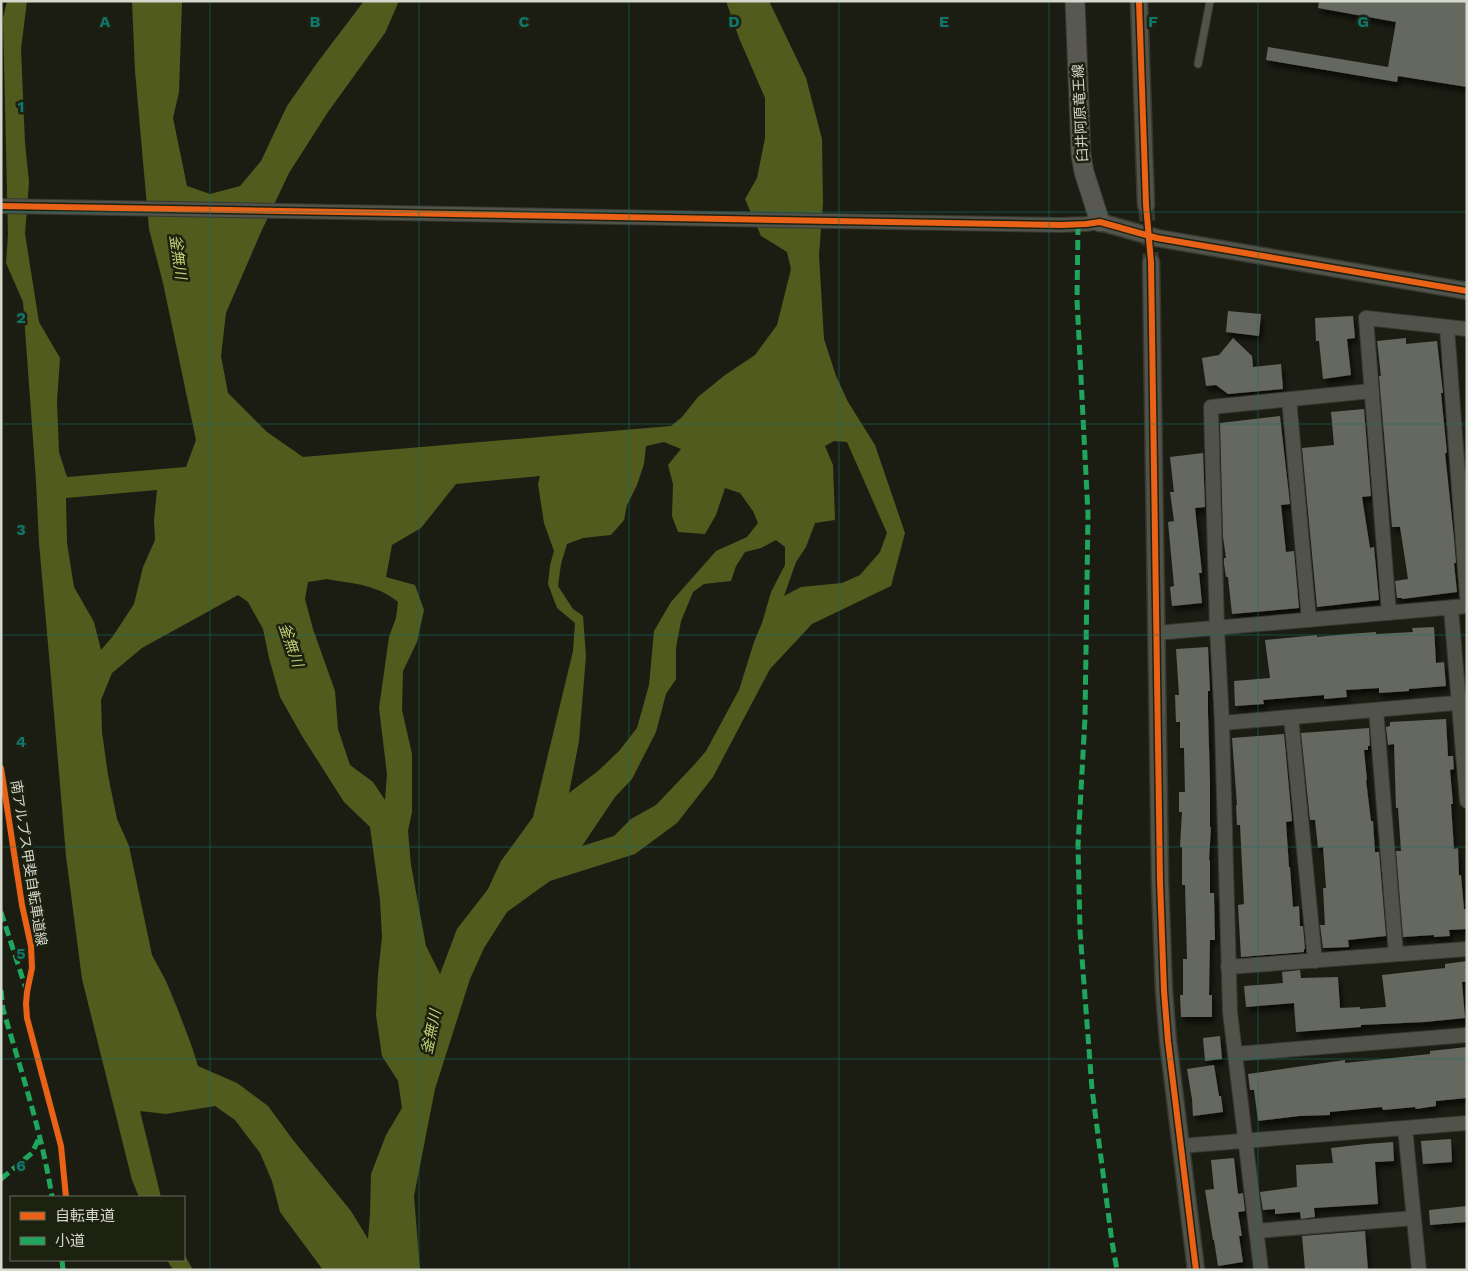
<svg xmlns="http://www.w3.org/2000/svg" width="1468" height="1271" font-family="'Work Sans','Noto Sans JP',sans-serif">
<defs>
<filter id="shadow"><feDropShadow dx="3" dy="5.5" stdDeviation="2.5" flood-color="#0009"/></filter>
</defs>
<rect width="100%" height="100%" fill="#1b1d13"/>
<path fill="#515b1e" fill-rule="evenodd" d="M7,1h20l-6,48 4,94 4,39 -4,52 14,88 21,36 -3,43 2,51 8,25 119,-10 10,-27 -33,-157 -14,-54 -14,-158 -3,-70h50l-3,91 -6,26 14,68 23,8 30,-8 21,-25 26,-55 30,-43 47,-62h35l-14,32 -57,79 -39,61 -28,59 -35,81 -5,43 7,37 39,39 36,25 368,-31 11,-9 16,-20 27,-22 30,-20 22,-30 14,-56 -4,-17 -26,-16 -16,-37 12,-21 8,-40v-40l-26,-60 -13,-37h43l37,77 16,61 1,64 -4,52 5,84 12,37 12,26 27,43 30,88 -14,53 -79,38 -42,45 -57,108 -36,46 -42,31 -85,27 -43,31 -23,36 -14,31 -35,110 -21,107 6,74h-97l-43,-58 -8,-31 -12,-28 -25,-33 -20,-14 -49,8 -26,-3 21,86h-22l-7,-17 -50,-201 -16,-123 -15,-178 -12,-135 -3,-62 -13,-179 -17,-39 2,-28 -5,-217zM834,441l13,1 40,91 -7,19 -20,23 -18,8 -41,4 -17,9 12,-34 10,-15 9,-24 20,-3 -2,-55 -8,-19zM664,442l17,7 -13,16 5,19 -1,32 6,16 27,2 11,-19 9,-27 15,5 13,18 5,12 -11,14 -31,14 -45,51 -17,29 -5,54 -12,43 -18,23 -21,20 -29,22 10,-52 7,-85 -3,-40 -10,-7 -15,-23 3,-22 6,-20 16,-6 28,-3 13,-15 3,-15 10,-20 7,-21 2,-18zM540,476l-2,8 6,39 10,28 -4,14 -2,19 9,24 18,15 -2,28 -40,166 -32,44 -13,28 -31,40 -17,45 -14,-28 -15,-81 -3,-34 4,-19v-58l-10,-44 1,-39 14,-29 7,-32 -9,-25 -29,-8 6,-32 29,-17 35,-44zM157,490l-3,30 1,20 -12,27 -9,37 -21,32 -12,14 -7,-28 -20,-35 -7,-44 -1,-45zM776,540l9,7v18l-14,27 -9,31 -8,19 -15,48 -33,61 -12,14 -38,40 -25,14 -17,17 -32,10 33,-49 17,-18 24,-47 10,-38 10,-15v-31l5,-27 12,-29 11,-8 27,-3 5,-15 9,-14 16,-4zM327,579c27,5 49,5 71,23l-2,16 -7,19 -10,71 8,66 -2,26 -12,-18 -23,-17 -12,-36 -3,-38 -22,-62 -8,-30 3,-17zM238,595l10,7 15,27 6,29 11,39 22,39 42,66 26,25 10,73 2,37 -4,37 -2,41 6,41 16,25 4,27 -16,27 -15,39 -1,40 -2,25 -17,-28 -58,-71 -25,-34 -31,-23 -39,-17 -6,-19 -14,-37 -12,-29 -14,-26 -23,-109 -12,-27 -9,-44 -6,-43 -1,-32 11,-27 30,-25z
M184,1254l9,16h-20l-6,-10h17z"/>
<path fill="#65675e" filter="url(#shadow)" d="M1319,1h148v86l-69,-11 -1,6 -131,-22 2,-13 120,20 8,-45 -78,-14z
M1228,311l33,3 -2,22 -33,-4z
M1353,316l2,22 -8,1 4,36 -28,4 -4,-38h-3l-1,-23z
M1233,338l19,18 1,11 28,-3 2,25 -55,5 -12,-9 -10,1 -4,-28 17,-3z
M1406,338v6l31,-3 6,52h-2l6,60h-2l9,85 2,25h-2l3,29 -55,7v-1h-5l-2,-17 13,-2 -8,-52h-8l-3,-33 -10,-118h2l-4,-35z
M1364,409l7,87 -9,1 8,51 4,-1 5,53 -62,7 -15,-159 32,-3 -3,-33z
M1280,416l10,88 -9,1 5,47 8,-1 5,57 -67,6 -4,-37h-2l-2,-13v-6h2l-3,-21 -3,-114z
M1203,453l2,54 -10,1 7,65h-3l3,30 -30,3 -2,-19 4,-1 -6,-64 6,-1 -4,-29h4l-4,-35z
M1434,627l2,36 8,-1 2,24 -37,3v2l-30,2v-5l-33,2 1,7 -23,2v-4l-61,5 1,4 -29,2 -1,-25 36,-3 -5,-38 52,-5v2l30,-3 29,-2v2l37,-2 -1,-4z
M1208,647l2,44h-2v22l2,67v47h1l-2,33h1v33h4l1,47h-5l-1,55h3v22h-31l-1,-22h3v-36h4l-2,-74h-3v-38h-2l2,-35h-3v-20h6l-1,-44h-4v-26h-4l-1,-27h4l-3,-46z
M1446,719l2,37h5l1,13 -4,1 3,34h-2l3,45 4,-1 1,27h2l3,34h3v20l-18,1 1,6 -16,1v-2l-31,2 -7,-86h5l-3,-43h-2l-2,-64 -6,1 -2,-18 4,-1v-4z
M1369,728l1,18h-2v4h-4l3,30h-1l5,41h2l2,31h4l7,84 -38,4 1,7 -26,1 -3,-23h5l-2,-37h3l-3,-41 -5,1 -3,-28h-5l-9,-87z
M1284,734l8,87 -6,1 3,45h1l3,40 6,-1 1,20h3l2,23h-1v3l-63,5 -3,-52 6,-1 -4,-79h-3l-1,-20h1l-5,-67z
M1467,961v21h-5l3,36 -40,4 -64,3v2l-65,5 -2,-29 -48,4 -2,-21 39,-3 -1,-11 18,-2 1,8 37,-1 2,31 20,-1v2l26,-2 -4,-32 63,-7v-4z
M1220,1036l2,23 -17,2 -2,-23z
M1467,1047v51l-31,3v5l-20,3 -1,-2 -32,3 -1,-3 -52,5v3l-31,1 -41,5 -4,-31h-4l-2,-16 97,-14v3l85,-9v-3z
M1214,1065l5,31h2l2,16 -30,4 -1,-17 -5,-30z
M1451,1139l1,23 -29,2 -2,-23z
M1393,1142l1,19 -19,1 3,42 -64,4 1,9 -14,2 -1,-7 -25,2v-5l-12,1 -3,-18 37,-5 -1,-22 37,-2 -2,-15 35,-4z
M1234,1158l4,36 5,-1 2,18 -7,1 4,24h-3l4,26 -25,4 -4,-26h-1l-8,-50 9,-1 -3,-29z
M1467,1206v16l-37,3 -1,-15z
M1365,1231l3,39h-63l-3,-34z"/>
<g fill="none" stroke-linecap="round" stroke-linejoin="round">
<path stroke="#37392f" stroke-width="16" stroke-dasharray="16 8" stroke-linecap="butt" d="M1146,205l5,57"/>
<g stroke="#373931" stroke-width="9">
<path id="service" d="M1198,64l12,-63"/>
</g>
<g stroke="#373931" stroke-width="16">
<path id="minor" d="M1,206l1060,19 25,-1 14,-2
M1447,327l20,269
M1289,399l20,221
M1451,608l16,193
M1389,613l-23,-295 101,11
M1156,633l311,-27
M1376,710l20,244
M1291,717l24,244
M1222,723l245,-21
M1228,967l239,-18
M1235,1054l232,-19
M1405,1128l14,142
M1180,1146l287,-23
M1256,1231l158,-13
M1261,1270l-31,-258 -8,-289 -5,-95 -6,-221 160,-16"/>
</g>
<g stroke="#373931" stroke-width="19">
<path id="tertiary" d="M1139,1l7,204
M1100,222l57,16 310,53
M1151,262l9,619 4,110 4,50 28,229"/>
</g>
<g stroke="#373931" stroke-width="21">
<path id="secondary" d="M1075,1l6,154 3,17 16,50"/>
</g>
<use href="#service" stroke="#51534a" stroke-width="7"/>
<use href="#minor" stroke="#51534a" stroke-width="14"/>
<use href="#tertiary" stroke="#51534a" stroke-width="16"/>
<use href="#secondary" stroke="#585752" stroke-width="19"/>
<path stroke="#20a55d" stroke-width="5" stroke-dasharray="10 5" stroke-linecap="butt" d="M1078,225l-1,75 11,214 -3,204 -7,127 2,86 12,158 20,153 5,28
M1,912l25,77
M1,990l2,19c18,62 39,124 49,188
M1,1179l31,-26 8,-17
M62,1260l1,10"/>
<g stroke="#1d210f" stroke-width="9">
<path id="cycleway" d="M1139,1l7,204 5,57 9,619 4,110 4,50 28,229
M1,206l1060,19 25,-1 14,-2 57,16 310,53
M1,768l21,137 9,41 1,22 -5,24 -1,12 1,14 34,128 5,51"/>
</g>
<use href="#cycleway" stroke="#ea6118" stroke-width="6"/>
</g>
<path fill="none" stroke="#0f766e" stroke-width="1" stroke-opacity="0.55" d="M210,1v1269M419,1v1269M629,1v1269M839,1v1269M1049,1v1269M1258,1v1269M1,212h1466M1,424h1466M1,635h1466M1,847h1466M1,1059h1466"/>
<g text-anchor="middle" stroke-width="5" stroke-linejoin="round" paint-order="stroke">
<g font-size="14" fill="#d5d8cc" stroke="#1d210f">
<text transform="translate(1080 113) rotate(-93)" y="5">臼井阿原竜王線</text>
<text transform="translate(29 863) rotate(81)" y="5">南アルプス甲斐自転車道線</text>
</g>
<g font-size="15" font-style="italic" fill="#c0d275" stroke="#1d210f">
<text transform="translate(178 257) rotate(82)" y="5">釜無川</text>
<text transform="translate(291 645) rotate(71)" y="5">釜無川</text>
<text transform="translate(431 1032) rotate(-78)" y="5">釜無川</text>
</g>
</g>
<g font-size="16" text-anchor="middle" font-weight="bold" fill="#0f766e" stroke="#1d210f" stroke-width="5" stroke-linejoin="round" paint-order="stroke">
<text x="105" y="27">A</text>
<text x="315" y="27">B</text>
<text x="524" y="27">C</text>
<text x="734" y="27">D</text>
<text x="944" y="27">E</text>
<text x="1153" y="27">F</text>
<text x="1363" y="27">G</text>
<text x="21" y="112">1</text>
<text x="21" y="323">2</text>
<text x="21" y="535">3</text>
<text x="21" y="747">4</text>
<text x="21" y="959">5</text>
<text x="21" y="1171">6</text>
</g>
<rect width="1468" height="1271" fill="none" stroke="#d5d8cc" stroke-width="5"/>
<rect x="10" y="1196" width="175" height="65" fill="#1d210f" stroke="#676a5b"/>
<rect x="20" y="1212" width="25" height="8" fill="#ea6118" stroke="#676a5b"/>
<text x="55" y="1221" font-size="15" fill="#d5d8cc">自転車道</text>
<rect x="20" y="1237" width="25" height="8" fill="#20a55d" stroke="#676a5b"/>
<text x="55" y="1246" font-size="15" fill="#d5d8cc">小道</text>
</svg>
